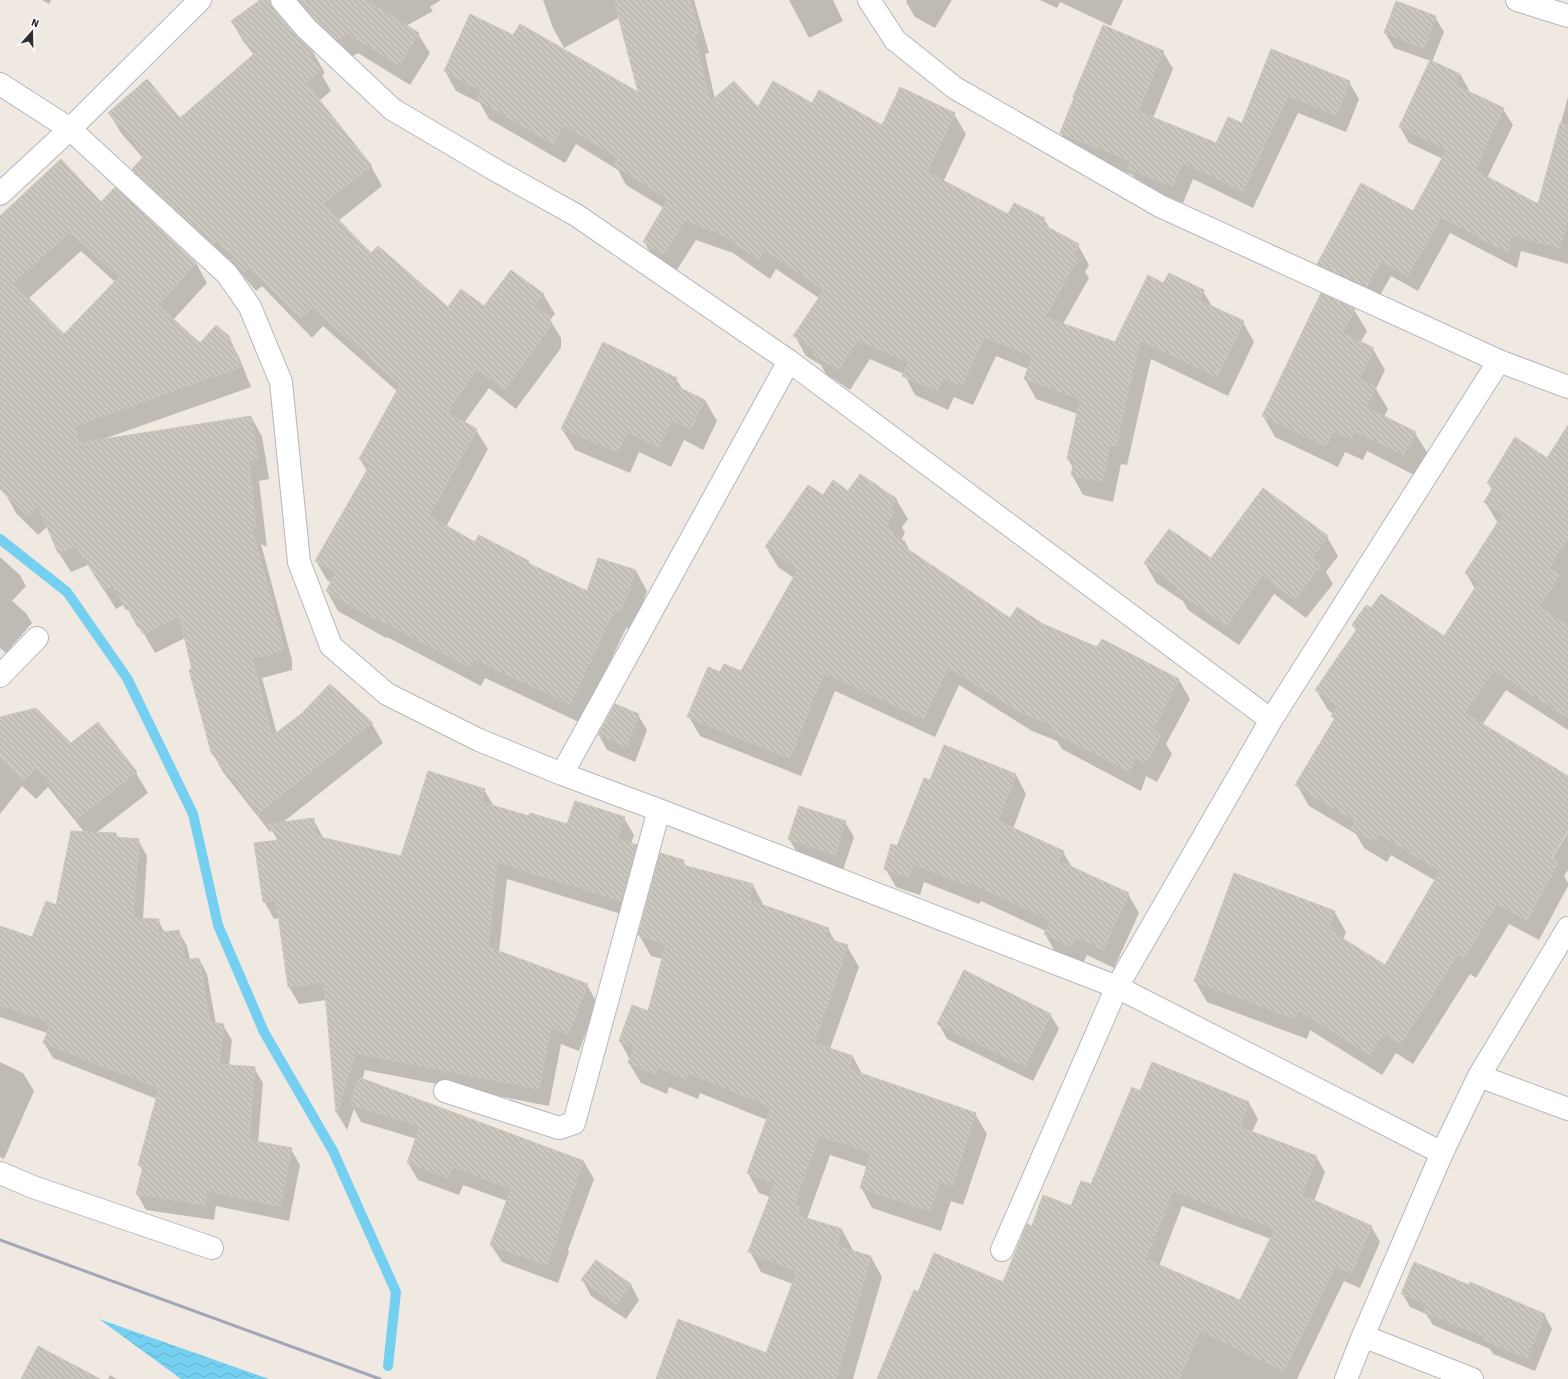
<svg xmlns="http://www.w3.org/2000/svg" width="1568" height="1379" font-family="'Source Sans 3',sans-serif">
<defs>
<pattern id="water-waves" width="16" height="10" patternUnits="userSpaceOnUse"><rect width="16" height="10" fill="#75cff0"/><path d="M0 5q4-4 8 0t8 0" fill="none" stroke="#66b2ce"/></pattern>
<pattern id="building-back-hatch" width="6" height="6" patternUnits="userSpaceOnUse"><rect width="6" height="6" fill="#cbc7bf"/><path d="M-1 5l2 2M0 0l6 6M5-1l2 2" fill="none" stroke="#afaba4"/></pattern>
</defs>
<rect width="100%" height="100%" fill="#efe9e1"/>
<path fill="url(#water-waves)" d="M99,1319l170,60h-88z"/>
<path fill="#0003" fill-rule="evenodd" d="M42,0h9l-2,4z
M262,0h179l-11,7 3,4 -27,15 12,8 12,19 -20,32 -52,-32 -10,6 -63,-49 -4,9 15,18 18,17 11,19 -3,2 9,16 -12,10 52,65 11,20 -44,35 33,34 77,53 36,-1 59,-13 12,20 -5,6 11,18v10l-45,61 -27,-21 -25,35 12,7 12,19 -42,78 30,16 4,-7 49,26 2,4 57,27 11,-34 37,12 11,20 -14,39 -7,-2 -45,95 -96,-45 -4,8 -94,-49 -1,1 -48,-27 -11,-20 4,-8 -4,-3 -11,-19 51,-90 -7,-12 38,-67 -75,-66 -11,12 -50,-52 -6,5 -27,-32 -4,4 -81,-74 -11,-20 10,-11 -22,-25 -12,-20 71,6 74,-64 -11,-14 -11,-19z
M543,0h151l15,53 -4,1 10,45 43,10 54,-5 70,22 72,-12 12,20 -23,48 65,34 36,3 6,10 28,16 11,20 -4,7 4,6 -26,46 53,20 48,-60 39,7 10,17 30,14 11,20 -26,54 -77,-37 -24,106 -6,-1 -8,38 -30,-7 -11,-20 1,-7 -5,-9 10,-45 -42,-15 -11,-20 3,-10 -32,-13 -23,49 -19,-8 -6,13 -33,-15 -11,-21 -34,-15 -20,31 -24,-16 -5,-9 -15,-9 -11,-20 24,-38 -43,-29 -6,10 -37,-26 -37,-13 -21,33 -19,-12 -12,-19 20,-34 -38,-23 -8,-15 -42,-26 -11,19 -76,-44 -9,-16 -24,-12 -11,-20 194,23 -19,-77 -56,31 -11,-20z
M789,0h44l10,21 -34,17z
M907,0h45l-17,28 -20,-11 -9,-15z
M1040,0h83l-12,26 -51,-24 -3,6z
M1435,17l9,15 -12,30 28,12 9,16 -1,2 35,17 10,16 -26,53 51,28 30,-109v167l-47,-13 -4,17 -67,-35 -32,58 -27,-15 -15,26 -48,-22 -10,-16 95,-51 30,-54 -34,-16 -9,-16 31,-66 -37,-13 -9,-15z
M1271,51l78,31 10,17 -13,33 -48,-19 -45,95 -60,-29 -10,24 -44,-17 -6,-11 -62,-25 -10,-17 102,-81 10,17 -20,49 63,26 26,-19z
M101,204l95,59 11,20 -34,37 27,24 28,-7 11,20 12,30 -150,53 150,-23 11,19 7,43 -10,2 8,66 -6,-3 31,116v10l-30,8 15,56 25,-19 28,-30 42,39 11,19 -101,80 31,-4 11,20 78,19 82,-68 10,16 36,11 38,9 56,-8 10,17 -3,9 5,2 10,17 -15,54 -124,-38 -8,73 88,33 10,18 -18,48 -18,-7 -12,62 -184,-36 -3,10 222,82 10,17 -26,71 1,2 -11,31 -56,-21 -11,-17 16,-44 -44,-16 -4,10 -41,-15 -10,-17 9,-24 -56,-17 -7,-13 -7,21 -10,-17 -10,-113 -28,4 -10,-17 -9,-69 -6,1 -10,-18 14,-60 -6,-11 -2,2 -47,-60 -11,-20 -27,-114 -30,15 -15,-26 -2,1 -13,-24 -9,5 -28,-44 -17,7 -12,-19 -11,-27 -10,9 -22,-22 -11,-20 -5,-5v-271zM81,251l34,31 -51,53 -36,-36z
M1354,310l13,21 -7,12 13,6 12,21 -9,19 12,20 -4,8 31,16 13,21 -12,22 -49,-25 -4,9 -18,-8 -7,15 -63,-30 -12,-21z
M676,379l7,11 22,10 12,21 -14,29 -19,-10 -13,27 -32,-15 -9,21 -55,-23 -13,-21z
M1568,453v277l-62,-40 -24,35 86,52v51l-21,35 2,1 19,-32v38l-4,6 4,7v3l-29,54 -30,-16 -33,54 -6,-4 -57,90 -17,-11 -14,22 -72,-45 -3,9 -100,-37 -12,-21 139,-70 12,21 -3,8 43,26 50,-85 -45,-26 -4,7 -23,-14 -8,-14 -47,-28 -12,-21 38,-64 -3,-5 1,-2 -5,-4 -12,-20 41,-58 -4,-7 19,-16 72,29 31,-49 -9,-16 32,-50 -13,-21 7,-12 -4,-7 59,-24z
M849,492l47,7 12,20 -6,8 3,6 -4,7 4,2 6,11 99,67 33,4 55,25 4,-9 77,40 11,19 -24,45 6,10 -15,28 -11,-6 -5,15 -79,-42 -5,-8 -25,-10 -73,-46 -24,52 -100,-46 -34,85 -101,-40 -11,-19 32,-44 21,-1 52,-94 -16,-11 -12,-20 58,-51z
M1327,537l11,19 -12,16 7,12 -27,34 -32,-24 -35,51 -51,-35 -5,-9 -27,-18 -11,-20 66,-3z
M0,557l20,18 6,11 -14,15 14,12 6,10 -26,30 -6,-5z
M638,715l9,15 -12,32 -28,-12 -8,-15z
M97,723l39,50 12,20 -52,40 20,1 2,4 20,2 9,16 -4,63 15,1 7,13 13,-2 9,15 3,14 9,-1 8,15 9,50 7,1 9,15 -3,26 25,2 9,15 -5,60 33,6 9,16 -11,56 -73,-15 -2,14 -68,-10 -9,-16 6,-23 -4,-6 18,-66 -104,-41 -9,-15 3,-10 -47,-16v-90l32,11 25,-32 28,-73 -37,-46 -12,12 -14,-13 -22,28v-83l71,13z
M1016,775l10,19 -13,35 50,23 10,17 55,25 11,19 -25,55 -27,-13 -5,10 -26,-12 -11,-19 1,-3 -65,-30 -2,3 -55,-22 -4,13 -24,-8 -11,-19 12,-21 33,-66z
M845,822l9,15 -11,33 -45,-16 -9,-15z
M683,861l4,6 66,18 11,21 64,23 8,14 11,3 12,21 -29,82 23,8 10,18 112,39 12,20 -24,71 -12,-4 -10,30 -69,-23 -11,-21 6,-20 -37,-12 -23,64 35,11 11,20v2l18,5 11,20 -29,102h-196l110,-25 26,-70 -32,-12 -11,-20 20,-55 -11,-4 -11,-20 19,-53 -67,-27 -2,6 -29,-12 -2,7 -26,-11 -12,-20 1,-3 -10,-19 13,-35 16,6 14,-53 -12,-3 -12,-21z
M1050,1014l9,15 -26,52 -86,-42 -8,-15z
M0,1062l23,11 11,18 -30,68 -4,-2z
M1153,1063l96,40 9,16 -6,13 64,24 9,16 -11,29 57,25 9,16 -20,46 -16,-7 -47,98h-419l40,-86 86,-10 28,-55 40,-21 19,-21 49,-94zM1182,1206l89,33 -30,63 -82,-36z
M596,1261l35,24 8,15 -13,19 -35,-23 -8,-15z
M1469,1286l75,28 8,15 -17,42 -42,-17 -3,-5 -57,-24 -7,-11 -16,-7 -8,-14z
M110,1375l7,4h-9z"/>
<g fill="none" stroke-linecap="round" stroke-linejoin="round">
<path stroke="#75cff0" stroke-width="10" d="M0,539l67,53 60,86 66,136 25,111 46,107 69,119 63,141 -8,74"/>
</g>
<path fill="url(#building-back-hatch)" stroke="#cbc5ba" fill-rule="evenodd" d="M260,0h10l3,8 24,28 17,17 -5,4 12,13 -15,13 66,83 -49,38 48,49 7,-7 70,61 13,-18 23,17 27,-36 33,24 -9,12 15,11v10l-45,62 -28,-20 -30,43 30,17 -48,87 46,26 4,-7 50,26 -1,2 59,28 11,-33 38,12 -15,41 -6,-2 -45,95 -96,-45 -4,8 -95,-49 -1,1 -48,-28 10,-19 -21,-11 55,-96 -11,-6 41,-74 -88,-78 -12,12 -50,-52 -6,5 -27,-32 -4,4 -81,-75 13,-14 -37,-42 39,-34 33,39 75,-65 -24,-32z
M298,0h68l53,33 -20,32 -52,-32 -10,7 -22,-21z
M614,0h76l9,33 -5,1 16,68 24,-21 24,26 15,-26 39,22 7,-13 63,35 18,-38 55,26 -28,59 81,42 6,-11 31,15 -3,6 37,20 -6,11 5,3 -33,59 70,25 33,-67 15,8 6,-10 35,17 -5,10 45,21 -27,56 -77,-37 -24,106 -6,-1 -8,37 -31,-7 3,-14 -7,-2 13,-60 -56,-20 8,-23 -48,-19 -22,49 -19,-8 -6,13 -35,-15 6,-14 -50,-22 -20,30 -25,-16 3,-4 -23,-14 31,-46 -59,-40 -6,10 -38,-26 -36,-13 -21,33 -21,-12 25,-43 -54,-34 4,-7 -54,-33 -11,19 -77,-45 5,-8 -37,-20 26,-57 43,21 7,-11 118,68z
M1396,1l40,15 -12,32 -40,-15z
M1103,25l61,26 -26,60 78,32 12,-26 14,6 29,-74 79,32 -14,34 -48,-19 -45,95 -60,-28 -10,23 -45,-17 3,-8 -71,-28 14,-35 -1,-1z
M1430,60l30,14 -5,11 49,23 -29,62 63,34 22,-81 8,2v93l-8,30 -48,-13 -4,18 -67,-36 -33,59 -27,-15 -14,26 -50,-23 44,-81 52,28 34,-62 -48,-22z
M61,159l40,43 14,-15 81,76 -38,42 42,38 16,-18 13,11 12,31 -166,59 4,17 172,-27 7,44 -9,1 7,67 -5,-3 31,115v11l-30,8 20,77 29,-22 29,-30 43,39 -114,90 -48,-61 -22,-82 3,-1 -13,-53 -36,18 -14,-26 -3,2 -13,-25 -9,5 -28,-44 -18,7 -20,-47 -11,10 -27,-27v-273zM70,232l49,45 -55,57 -50,-51z
M1321,293l34,16 -13,24 32,15 -15,31 17,8 -10,20 50,25 -12,23 -49,-24 -4,8 -18,-8 -7,15 -64,-30z
M603,342l74,36 -3,7 31,15 -14,29 -19,-9 -13,27 -32,-15 -9,20 -57,-23z
M1568,425v113l-19,30 11,7 -21,32 29,19v92l-74,-48 -29,43 103,63v54l-17,29 7,4 -31,57 -30,-16 -33,54 -6,-4 -57,90 -17,-11 -14,22 -72,-45 -3,9 -101,-38 40,-108 101,38 -7,18 57,36 55,-94 -61,-37 -4,8 -24,-14 4,-7 -60,-36 40,-67 -4,-2 7,-10 -23,-16 42,-61 -5,-4 14,-20 5,3 10,-14 63,42 35,-54 -14,-9 38,-59 -19,-12 9,-15 -6,-4 28,-46 32,21z
M860,474l37,25 -7,11 5,3 -10,14 21,15 -3,4 107,72 7,-11 26,17 54,23 5,-8 77,40 -26,51 9,4 -16,29 -11,-6 -5,15 -80,-42 2,-5 -32,-13 -72,-45 -24,52 -100,-46 -34,85 -103,-41 21,-50 12,5 4,-8 17,7 57,-102 -33,-22 43,-62 15,10 10,-15 15,11z
M1263,488l65,48 -15,20 9,8 -27,36 -33,-25 -35,51 -51,-35 2,-4 -34,-24 25,-34 42,29z
M615,704l24,10 -12,33 -29,-12z
M36,708l35,35 27,-21 39,50 -60,47 -41,-52 -12,13 -24,-24v-39z
M944,745l72,29 -18,47 66,30 -5,10 70,32 -26,57 -27,-13 -5,10 -27,-13 6,-14 -80,-37 -1,3 -55,-22 -5,13 -25,-8 7,-25 6,2 27,-68 6,2z
M428,771l57,18 -4,13 48,14 1,-3 37,11 8,-23 50,16 -7,22 19,6 -16,56 -124,-39 -9,85 100,37 -19,50 -18,-6 -12,61 -184,-36 -17,60h-2l-12,-131 -36,5 -12,-87 -13,2 -9,-59 26,-3 -13,-16 47,-6 2,18 85,20z
M799,806l47,15 -11,34 -47,-16z
M71,831l45,2v4l23,2 -6,79 26,1 -1,14 21,-3 6,30 14,-2 11,64 14,2 -5,40 36,3 -6,73 43,8 -12,58 -73,-15 -2,14 -69,-11 7,-27 -5,-2 21,-77 -116,-45 8,-21 -51,-17v-79l32,11 14,-36 10,4z
M660,853l24,7 -1,5 70,19 -4,16 80,28 -4,10 23,7 -34,98 39,13 -4,13 127,44 -24,73 -13,-4 -9,29 -70,-23 11,-35 -52,-18 -25,70 6,2 -3,8 45,14 -5,17 34,10 -35,123h-180l22,-60 88,34 31,-82 -49,-19 27,-69 -28,-10 24,-66 -83,-34 -2,6 -28,-11 -2,6 -28,-11 6,-15 -15,-7 13,-36 16,6 18,-67 -28,-9z
M964,970l87,44 -26,53 -88,-43z
M1152,1062l97,40 -9,25 77,29 -15,39 70,31 -21,47 -16,-7 -51,105 -84,-40 -21,48h-302l37,-89 4,2 16,-39 69,29 24,-58 5,2 11,-31 28,11 10,-25 10,3 41,-97 8,4zM1173,1191l102,38 -35,71 -94,-41z
M358,1077l226,84 -26,71 1,1 -12,32 -57,-20 21,-56 -58,-22 -4,11 -42,-15 13,-37 -70,-21z
M596,1260l35,24 -14,21 -36,-25z
M1414,1262l55,23 1,-3 75,32 -18,44 -43,-18 1,-3 -61,-25 3,-8 -26,-10z
M38,1346l62,33h-79z"/>
<g fill="none" stroke-linecap="round" stroke-linejoin="round">
<g stroke="#b4b7c1" stroke-width="24">
<path id="minor" d="M282,0l24,28 86,81 105,62 79,44 213,146 482,359
M869,0l26,40 60,48 205,118 339,155 69,26
M1517,0l51,16
M0,84l70,45 157,145 23,33 31,75 18,180 32,84 56,48 92,46 83,34 97,36 458,177 325,166
M0,194l70,-65 130,-129
M0,676l37,-38
M562,774l227,-413
M1479,1076l89,33
M445,1091l114,37 15,-5 85,-313
M0,1173l33,14 179,61
M1002,1250l115,-263 154,-267 228,-359
M1363,1336l109,43
M1346,1379l17,-43 79,-183 37,-77 89,-148"/>
</g>
<use href="#minor" stroke="#fff" stroke-width="22"/>
<path stroke="#a3a6b8" stroke-width="3" d="M0,1240l380,139"/>
</g>
<g transform="translate(32 32) rotate(20)" stroke="#ffffff" stroke-width="3" paint-order="stroke">
<path d="M0-3L7 15L0 10L-7 15Z" fill="#2e2e2e"/>
<text y="-6" font-size="11" font-weight="bold" text-anchor="middle" fill="#2e2e2e">N</text>
</g>
</svg>
